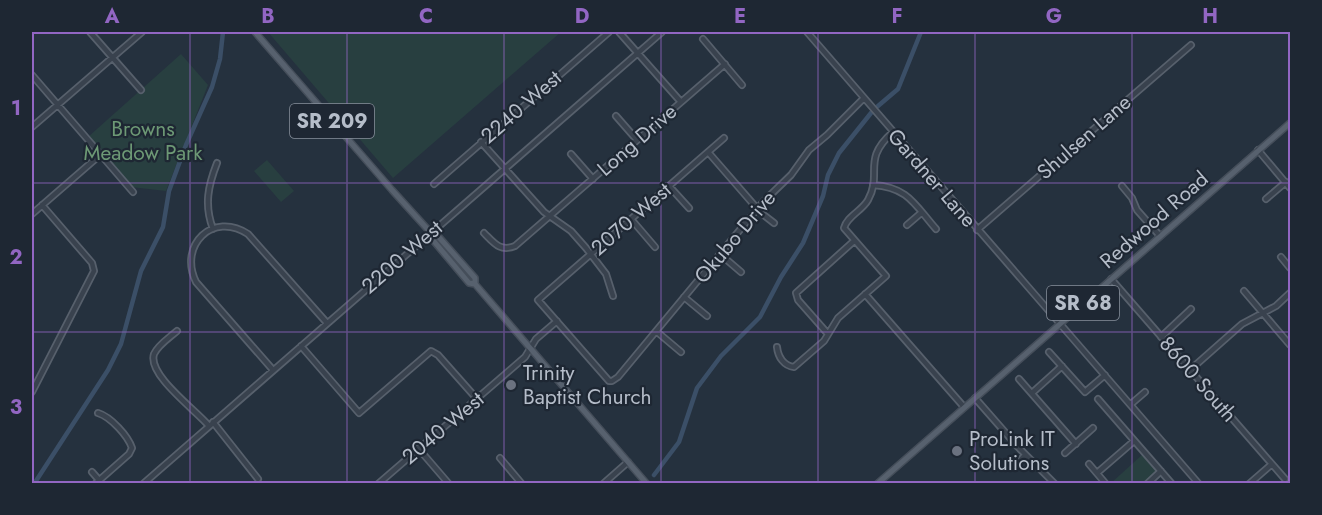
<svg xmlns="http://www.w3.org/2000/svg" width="1322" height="515" font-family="Jost,sans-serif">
<rect width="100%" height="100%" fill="#25313e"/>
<path fill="#283f40" d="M268,32h293l-168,146z
M181,54l27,31 -42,106 -35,-4 -43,-50z
M267,160l27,31 -13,11 -27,-31z
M1143,454l14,15 -1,3 -13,11 -33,1z"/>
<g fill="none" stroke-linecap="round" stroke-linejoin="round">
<path stroke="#3b4f67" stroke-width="4.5" d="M878,106l20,-17 23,-57
M654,475l25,-33 18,-54 24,-32 39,-39 21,-40 22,-34 20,-47 5,-21 11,-22 32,-40
M34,484l74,-114 13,-26 20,-73 22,-44 6,-36 17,-46 26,-58 8,-28 3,-27"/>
<g stroke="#57606c" stroke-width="8">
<path id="minor" d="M90,32l51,58
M619,32l62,70
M807,32l392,452
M703,39l39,46
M32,75l101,117
M616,116l21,24
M32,127l110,-95
M724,138l-186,162 71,81h3l6,-4 145,-175 28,-27 18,-25 18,-15 37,-37
M481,142l63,70 27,19 15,17 20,26 7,22
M1258,150l32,38
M708,152l53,61 13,10
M571,154l22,25
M434,184l175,-152
M873,185c35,2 42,20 63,44
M669,186l20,22
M1122,186l10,12 5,12 23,26
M1266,199l20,-17
M32,214l68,-59
M631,219l24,28
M907,225l14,-12
M213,229c-9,-24 -5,-43 4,-66
M977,230l214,-185
M484,233c10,10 16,19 31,13l210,-182
M720,254l21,18
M1281,257l9,11
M1111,279l174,200
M1244,291l46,54
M865,294l99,113
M684,297l23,19
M177,331c-8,7 -19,14 -23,23 -7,21 43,57 55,72
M656,331l25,21
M828,334l-30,-34 -2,-7 58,-52
M1161,337l30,-28
M301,346l58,67 72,-62 7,4 39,44
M777,347c1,10 7,19 17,20l30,-26 14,-23 48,-42 -42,-48c3,-12 18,-17 24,-28 15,-27 -7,-40 25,-68
M1049,352l36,40 20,-17
M273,370l-77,-88c-18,-37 17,-71 52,-48l79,89
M1190,370l52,-46 34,-18 14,-13
M1019,379l57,65
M32,392l62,-121 -2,-8 -50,-58
M1032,393l30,-27
M975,398l43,49 37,37
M1098,399l74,85
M1131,404l14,-12
M213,422l45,57
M418,448l31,36
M1065,453l28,-25
M500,458l22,26
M1018,463l7,-8
M1089,464l17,20
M92,472l7,8
M1097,473l37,-32
M95,484l34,-30 3,-6c-4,-12 -21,-31 -34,-35
M143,484l519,-452
M378,484l147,-127 11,-18 21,-18
M603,484l25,-22
M1147,484l14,-13
M1249,484l23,-20"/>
</g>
<g stroke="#454e5a" stroke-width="8">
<path id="major" d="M255,32l137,158 39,43 6,2 38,43v6l172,200
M431,233l1,6 37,44 6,1
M877,484l413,-361"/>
</g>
<use href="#minor" stroke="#39424e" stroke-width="4.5"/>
<use href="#major" stroke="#57616e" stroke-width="5"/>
</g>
<path fill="none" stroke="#9266c3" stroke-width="1.5" stroke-opacity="0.55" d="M190,32v452M347,32v452M504,32v452M661,32v452M818,32v452M975,32v452M1132,32v452M32,183h1258M32,332h1258"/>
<g fill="#6b7280" stroke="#1e2733" stroke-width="2">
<circle cx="511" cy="385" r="6"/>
<circle cx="957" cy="451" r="6"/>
</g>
<g text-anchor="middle" stroke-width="4.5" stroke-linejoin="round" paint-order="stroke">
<g fill="#1e2733" stroke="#88909c" stroke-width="1.5">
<rect x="290" y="104" width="84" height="34" rx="4.5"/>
<rect x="1047" y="286" width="72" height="34" rx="4.5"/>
</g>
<g font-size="20" font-weight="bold" fill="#b5bdc9">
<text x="332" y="128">SR 209</text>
<text x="1083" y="310">SR 68</text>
</g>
<g font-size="21" fill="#b5bdc9" stroke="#1e2733">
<text transform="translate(521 107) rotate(-41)" y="7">2240 West</text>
<text transform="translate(1084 137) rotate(-41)" y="7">Shulsen Lane</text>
<text transform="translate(637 140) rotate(-41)" y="7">Long Drive</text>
<text transform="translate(932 178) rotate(49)" y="7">Gardner Lane</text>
<text transform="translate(631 219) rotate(-41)" y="7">2070 West</text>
<text transform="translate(1154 220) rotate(-41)" y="7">Redwood Road</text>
<text transform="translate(735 237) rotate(-50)" y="7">Okubo Drive</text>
<text transform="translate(402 257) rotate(-41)" y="7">2200 West</text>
<text transform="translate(1198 379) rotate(49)" y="7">8600 South</text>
<text transform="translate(443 428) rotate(-40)" y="7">2040 West</text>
</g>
<g font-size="21" fill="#6d9975" stroke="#1e2733">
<text x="143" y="136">Browns<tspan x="143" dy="24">Meadow Park</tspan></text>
</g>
<g font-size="21" fill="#b5bdc9" stroke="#1e2733" text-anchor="start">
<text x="523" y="380">Trinity<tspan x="523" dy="24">Baptist Church</tspan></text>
<text x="969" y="446">ProLink IT<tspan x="969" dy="24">Solutions</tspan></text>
</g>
</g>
<rect width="1322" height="515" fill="none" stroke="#1e2733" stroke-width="66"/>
<rect x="33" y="33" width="1256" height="449" fill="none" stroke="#9266c3" stroke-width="2"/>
<g font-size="20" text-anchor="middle" font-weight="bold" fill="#9266c3">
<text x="112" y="23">A</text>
<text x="268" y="23">B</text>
<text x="426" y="23">C</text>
<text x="582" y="23">D</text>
<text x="740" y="23">E</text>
<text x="897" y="23">F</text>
<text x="1054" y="23">G</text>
<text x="1210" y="23">H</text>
<text x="16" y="115">1</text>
<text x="16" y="264">2</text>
<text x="16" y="414">3</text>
</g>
</svg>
